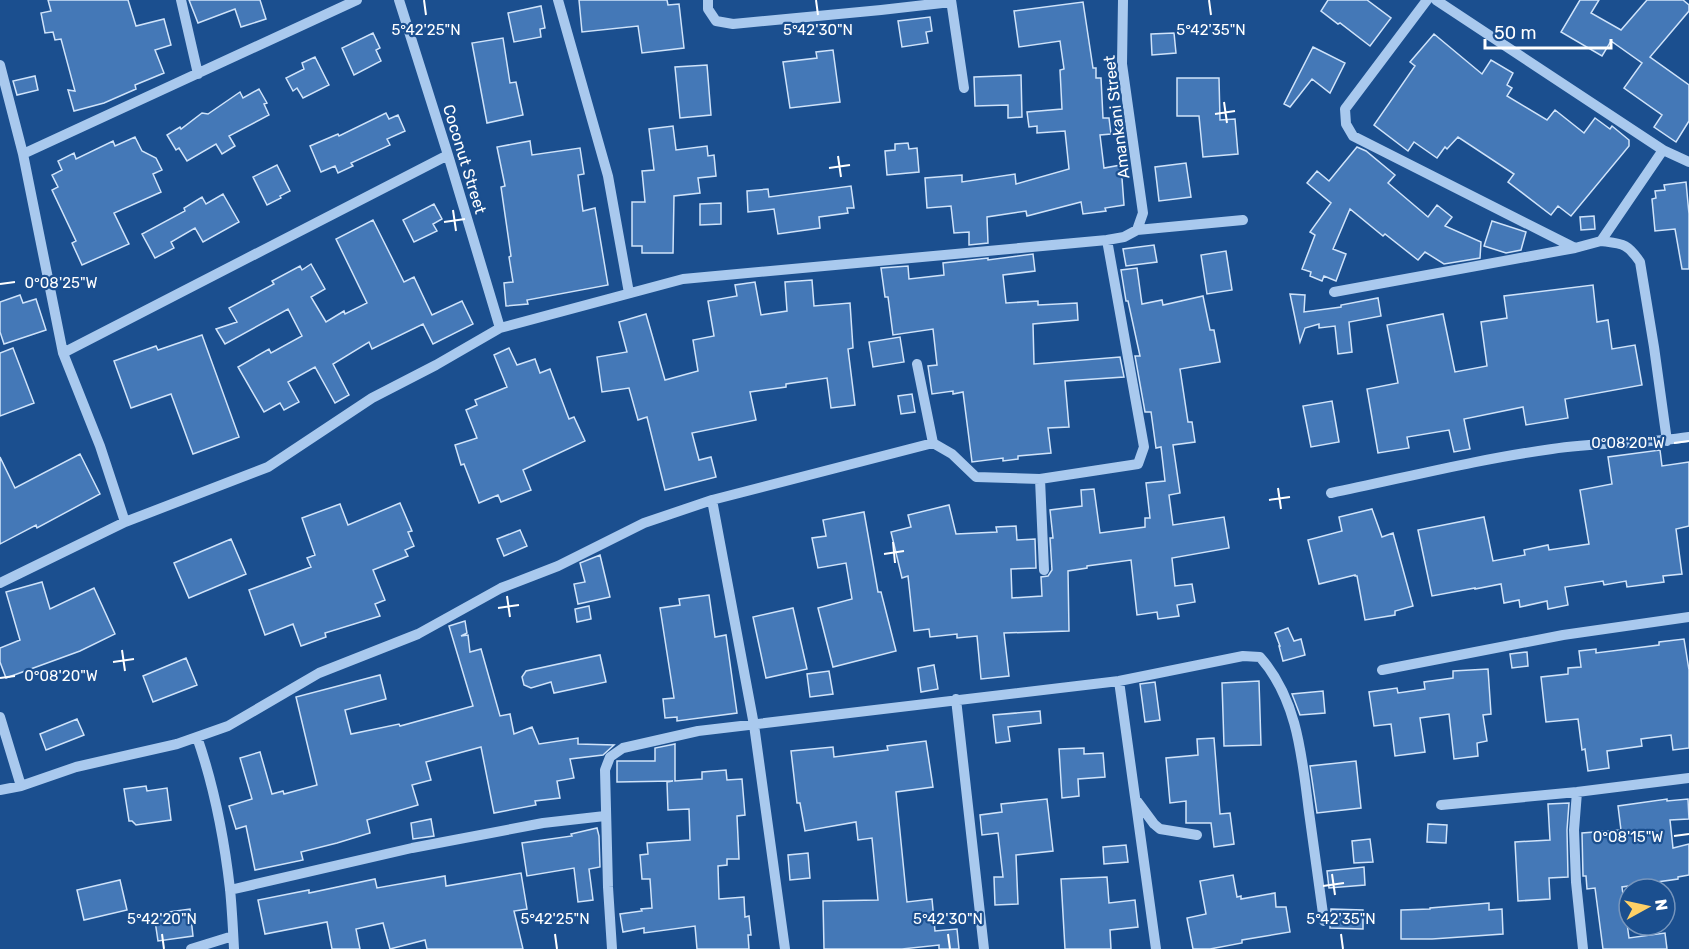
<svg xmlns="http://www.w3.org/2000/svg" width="1689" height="949" font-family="Rubik,sans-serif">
<rect width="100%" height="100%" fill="#1b4f8f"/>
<path fill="#4478b7" stroke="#cfe3fa" stroke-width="1.5" d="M48,0h80l8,26 28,-7 7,26 -16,5 9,23 -29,12 1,4 -32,14 -30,8 -6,-21 7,1 -14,-52 -6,1 -2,-8 -8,1 -4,-20 10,-2z
M189,0h71l6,19 -25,8 -6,-18 -37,14z
M579,0h88l1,5 11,-1 5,44 -42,5 -4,-27 -56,6z
M1328,0h39l24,18 -21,28 -30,-23 -2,1 -17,-13z
M1580,0h19l-8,13 30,17 26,-30h36l6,5v6l-39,46 39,28v36l-13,21 -22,-15 8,-12 -38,-27 18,-25 -31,-22 -9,15 -41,-24z
M1083,2l10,66h3v10h5l2,40h6l2,16 -11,1 4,33 17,-3 3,40 -19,3 1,3 -23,3 -2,-12 -54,14 -1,-5 -39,6 1,26 -19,2v-13l-15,1 -3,-27 -24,2 -2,-30 37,-3v7l53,-8 1,10 53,-15 -4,-38 -28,2v-7l-8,1 -2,-15 35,-3 -2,-39 4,-1 -4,-28 -41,6 -5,-36z
M541,6l4,22 -5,1 1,8 -27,5 -6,-29z
M930,17l2,14 -6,1 2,11 -26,4 -4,-26z
M373,33l7,15 -4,2 5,11 -27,14 -12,-27z
M1174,33l2,20 -24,2 -1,-21z
M1434,34l48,40 9,-14 22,13 -6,12 5,3 -5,8 40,24 8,-10 29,23 11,-15 15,11 2,-3 17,14v6l-58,70 -13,-10 -7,9 -43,-33 6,-8 -56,-37 -11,12 -2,-2 -8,11 -23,-16 -6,9 -34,-26 41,-59 -5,-4z
M503,38l7,45 6,-1 7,33 -36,8 -15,-80z
M1313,47l32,16 -15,30 -18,-14 -22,28 -6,-3z
M833,50l7,52 -50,6 -7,-46 34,-4 -1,-6z
M315,57l14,28 -26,13 -6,-10 -4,3 -7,-13 18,-9 -2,-6z
M707,65l4,50 -31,3 -5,-51z
M1021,75l1,42 -14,1v-13l-33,1 -1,-29z
M35,76l3,14 -21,5 -4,-14z
M1177,78h42l1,42 15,-1 3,35 -35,3 -4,-41h-22z
M259,89l8,14 -3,1 5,11 -40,21 6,10 -13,8 -6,-10 -29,17 -8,-13 -3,2 -9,-15 13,-8 1,2 21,-16 6,1 32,-22 3,6z
M386,113l3,6 9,-4 7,16 -18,8 3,6 -39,18 2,3 -15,7 -3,-7 -14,6 -11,-26 28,-12 1,2z
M673,126l3,24 31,-4 1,10 6,-1 2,21 -18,2 2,15 -26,3 -1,57h-31v-7h-10v-44h13l-3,-31 12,-1 -5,-41z
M135,137l7,14 14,7 6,12 -9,4 8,18 -47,21 15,31 -47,21 -10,-22 4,-2 -24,-51 6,-3 -6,-12 10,-5 -4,-9 16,-8 2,6 37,-18 2,5z
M530,141l2,14 48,-7 4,26 -6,1 5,36 12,-3 13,77 -81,15 1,4 -22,2 -2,-23 9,-1 -4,-25 2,-1 -10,-69 4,-1 -8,-39z
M908,143l1,6 8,-1 2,24 -32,3 -2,-24 10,-1v-6z
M1357,147l9,4 29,24 -7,8 40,34 9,-12 15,12 -7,9 36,16 -1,16 -36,6 -19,-12 -7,8 -33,-26 -2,2 -33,-27 -17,40 13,5 -10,27 -12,-5 -2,5 -12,-5 1,-4 -9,-3 13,-34 -5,-3 21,-29 -24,-20 10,-12 12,10z
M1186,163l5,34 -32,4 -4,-34z
M277,165l13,26 -10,5 1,2 -14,7 -14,-28z
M1686,182l3,32v55h-7l-7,-40 -20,2 -3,-32 4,-1 -1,-7 10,-1 -1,-5z
M851,186l3,22h-7l1,5 -29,4 1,11 -42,6 -4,-25 -26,3 -1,-21 21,-2 1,8z
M223,194l16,28 -36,20 -8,-14 -24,14 3,6 -19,10 -13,-24 43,-23 -1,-3 18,-11 4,7z
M721,203v21l-21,1v-21z
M434,204l8,15 -9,5 4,7 -23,11 -11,-22z
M1594,216l1,13 -14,1 -1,-13z
M373,220l31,62 10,-5 18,38 30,-14 11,23 -40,20 -10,-20 -51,25 -3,-7 -36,22 16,31 -14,8 -20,-36 -27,15 11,20 -15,8 -4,-7 -16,9 -26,-45 31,-18 2,4 31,-17 -14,-27 -63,35 -9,-15 21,-7 -8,-14 45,-24 -2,-3 28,-15 2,4 9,-6 14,25 -14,8 15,25 18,-11 1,3 22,-11 -31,-64z
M1492,221l34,11 -5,18 -15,3 -22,-7z
M1154,245l3,17 -31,4 -3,-17z
M1226,251l6,39 -25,4 -6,-39z
M1033,254l2,17 -32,4 3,28 32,-2v4l39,-2 1,17 -45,4 1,40 86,-7 4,20 -59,4 4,46 -21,1 3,25 -33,3v3l-15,2v-3l-31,4 -9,-70 -10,2v-3l-21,3 -4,-28 9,-1 -4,-36 -40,6 -5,-38h-3l-4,-29 27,-2 1,13 35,-4 -1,-12 45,-5v2z
M1137,268l5,36 20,-4 1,5 40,-9 7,34h4l6,32 -40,7 8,53h4l3,20 -22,3 7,48 -11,2 4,30 51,-8 5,31 -57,10 3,28 17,-2 3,18 -18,3 2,11 -21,3 -1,-7 -20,3 -6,-55 -44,6v2l-19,3 1,60 -65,2 5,43 -28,3 -4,-43 -20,2v-4l-27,3 -1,-8 -15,2 -6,-55 -6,2 -11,-46 20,-5 -3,-12 41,-10 7,29 41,-2 -1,-5 20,-1 1,14 18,-1 1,29 -25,1 1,29 30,-2 -1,-19 7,-1 4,-6 -2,-32h3l-3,-28 32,-4 -1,-16 13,-1 6,44 45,-6v-9h5l-4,-35 19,-2 -4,-34 -5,1 -5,-36h-6l-10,-56h5l-12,-55h-2l-5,-31z
M812,280l2,26 36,-3 3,45 -5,1 7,56 -24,3 -4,-30 -41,6v3l-36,5 6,28 -64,13 7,27 12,-3 5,20 -51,13 -18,-73 -9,3 -9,-32 -27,4 -5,-35 30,-5 -8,-30 27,-8 19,66 33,-9 -5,-31 21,-4 -6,-35 29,-5 -2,-11 20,-3 6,33 26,-4 -2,-29z
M1593,285l4,37 11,-2 4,29 23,-4 7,40 -77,14 3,19 -42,7 -3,-18 -59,12 6,30 -16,3 -5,-22 -42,7 2,11 -31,5 -11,-64 31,-6 -11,-58 56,-11 12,58 32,-6 -6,-44 26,-4 -3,-22z
M1290,294l15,1 -1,17 37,-5v-2l37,-7 3,18 -32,6 3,30 -14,2 -3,-28 -16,2v-4l-14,4 -5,14z
M20,295l3,8 13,-4 10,31 -42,14 -4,-12v-30z
M202,335l37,102 -46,17 -22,-60 -40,14 -17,-47 42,-15 2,4z
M900,337l4,25 -31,5 -4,-25z
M13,348l21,55 -34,13v-63z
M509,348l8,17 18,-6 5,14 10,-4 19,50 5,-2 11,24 -62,29 8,20 -30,12 -3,-7 -19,8 -15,-39 -3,1 -6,-20 22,-7 -11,-28 11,-5 -2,-5 32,-13 -13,-32z
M912,394l3,18 -14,2 -3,-18z
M1332,401l7,41 -28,5 -8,-41z
M1660,450l2,16 27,-4v64l-13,3 6,45 -19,2 1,6 -37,5 -1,-6 -22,4 -1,-4 -38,6 3,18 -20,4 -1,-8 -27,6 -1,-7 -15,3 -3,-19 -26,5v-1l-43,8 -14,-66 66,-13 9,44 32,-6 -1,-5 24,-5 1,5 40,-6 -9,-54 32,-6 -4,-27z
M80,454l20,40 -63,34 -1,-3 -36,19v-87l15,31z
M400,503l12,28 -4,1 6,14 -9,4 3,6 -35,14 12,30 -10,4 5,12 -55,17 1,4 -25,9 -8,-22 -28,11 -16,-45 62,-23 -4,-9 8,-3 -13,-37 38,-14 8,21z
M1372,509l10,28 11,-4 20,73 -18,5v4l-30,5 -8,-44h-2v-1l-36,9 -11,-44 34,-9 -3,-14z
M864,512l14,80h3l15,59 -63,16 -15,-59 34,-9 -6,-36 -28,5 -6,-30 14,-2 -3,-16z
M520,530l7,16 -23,10 -7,-17z
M231,539l15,35 -57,24 -15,-35z
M600,555l10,42 -32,7 -4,-20 11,-2 -5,-19z
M42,582l8,27 44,-21 21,46 -35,17 -74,27 -6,-16v-14l20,-8 -14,-48z
M709,595l6,42 11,-2 11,78 -60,8v-4l-12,1 -2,-19 11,-1 -14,-90 20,-3 -1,-6z
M589,606l2,13 -14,3 -2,-13z
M793,608l14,61 -41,9 -13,-61z
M465,621l2,12 -6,3 7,-1 2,17 11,-3 19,67 10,-2 4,20 18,-7 7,17 39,-6v6l36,1 -11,10 -33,4 4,19 -17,3 3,17 -25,3 1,4 -42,8 -13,-66 -55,15 5,18 -19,5 6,20 -51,15 3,13 -33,10 -36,9 2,8 -48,10 -9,-44 -10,3 -7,-23 23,-7 -12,-41 20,-6 12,42 11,-3 1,3 33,-9 -21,-88 84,-22 6,24 -41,11 6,24 48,-10 1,2 73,-20 -24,-80z
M1288,628l6,13 7,-2 4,16 -22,6 -4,-15h1l-5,-13z
M1684,639l5,31v78l-16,2 -2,-15 -30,4 1,7 -35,5 2,17 -21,3 -3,-22 -3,1 -4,-31 -32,3 -5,-45 27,-3v-6l13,-1 -2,-16 17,-2v4l63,-8v-3z
M1527,652l1,14 -16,2 -2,-14z
M600,655l6,27 -52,11 -3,-11 -20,6 -7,-3 -2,-8 4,-6z
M186,658l11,27 -44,17 -10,-26z
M934,665l4,24 -17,3 -3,-24z
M1488,669l3,45 -8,1 4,26 -10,2 1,13 -24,3 -5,-45 -29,4 5,34 -30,4 -4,-32 -17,2 -5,-34 28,-4 1,5 27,-4 -1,-7 29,-4v-7z
M829,671l4,23 -23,3 -3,-23z
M1259,681l2,64 -37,1 -2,-63z
M1155,682l5,38 -15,2 -5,-38z
M1323,691l2,22 -25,2 -8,-21z
M1040,711l1,12 -33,4 2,14 -14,2 -3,-28z
M77,719l7,16 -38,15 -6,-16z
M1214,738l6,76 10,-1 4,31 -20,3 -3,-24h-25v-22l-16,2 -4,-45 32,-3 -1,-16z
M926,741l7,46 -37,5 11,110 25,-3 3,32 22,-2 2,20h-20v-4l-37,4h-78l-1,-48 55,-1 -6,-62 -14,2 -2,-18 -51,9 -5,-28h-3l-6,-52 42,-4 1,10 54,-7 -1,-4z
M675,744v37l27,-2v-7l24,-2 1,10 15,-1 3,36 -8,1 2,43h-12v6l-9,1 1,33 25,-2 1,20 4,-1 2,19h-3l1,14h-52l-2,-23 -51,7v-5l-21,4 -3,-18 22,-3 -1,-2 11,-1 -2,-29h-8l-2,-24 8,-1 -1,-11 43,-3 -1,-31 -21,1 -1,-28 6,-1 -56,1v-21h38v-13z
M1084,748v6l19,-1 2,24 -27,2 1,17 -17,2 -3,-49z
M1356,761l5,47 -44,5 -7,-47z
M146,786l1,5 20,-3 4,32 -35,5 -4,-4h-3l-5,-32z
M1047,799l6,52 -37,4 2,49 -23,1 -1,-28h9l-5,-44 -16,2 -2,-20 22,-3 -1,-8z
M1667,799v2l21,-2 1,20 -19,1 3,28 16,-4v31l-11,2v2l-56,8 7,51 36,-5 2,16h-64l-8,-61 -8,1 -1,-13h-3l-1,-43 39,-3 -3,-24z
M1569,803l-2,27 1,47 -19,1 1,21 -32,2 -3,-59 35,-2 -2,-36z
M431,819l3,17 -21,3 -2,-16z
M1428,824l19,1 -1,18 -19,-1z
M597,828l2,8 1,31 -11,2 4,31 -15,2 -4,-34 -47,8 -5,-33 50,-7 -1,-2z
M1370,839l3,23 -19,1 -2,-22z
M1126,845l2,17 -24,2 -1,-17z
M808,853l2,25 -20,2 -2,-25z
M1364,867l1,18 -36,3 -2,-17z
M521,873l6,36 -13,2 9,38h-96l-2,-9 -35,9 -7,-26 -27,6 4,20h-28l-5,-27 -62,12 -7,-34 51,-10v3l66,-14 2,9 68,-12 1,10z
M1233,875l4,22 4,-1v3l34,-6 1,14h10l4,25 -48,8v3l-32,6h-17l-6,-31 19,-4 -6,-33z
M1107,877l2,26 26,-3 3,27 -28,3 1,19h-46l-4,-70z
M120,880l7,30 -43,10 -7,-30z
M1489,903v7l13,-1 1,25 -71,5h-31v-29l29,-1v-1z
M190,909l3,27 -35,5 -4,-27z
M1331,909l32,1v19l-33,-1z"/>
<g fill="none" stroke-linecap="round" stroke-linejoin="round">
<path stroke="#a9c9ee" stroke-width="10" d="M181,0l17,74
M399,0l49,155 52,173
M558,0l50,176 21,117
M708,0v9l8,12 17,3 148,-14 70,-8
M951,0l13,88
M1123,0l-1,64 21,149 -6,17
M1427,0l-82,109 1,15 7,12 222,112
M1436,0l227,150 26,12
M0,65l23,89 40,199 37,93 25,76
M23,154l334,-154
M1601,241c22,3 26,2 39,21l14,85 13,94
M1334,292l241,-44 26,-7 62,-91
M63,353l385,-198
M917,364l16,79
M1040,479l4,91
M1331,493c73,-15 147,-34 221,-44 45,-7 92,-5 137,-12
M712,500l42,225 31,224
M0,583l125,-61 143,-55 104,-69 64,-33 64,-37 183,-49 424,-39 17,-3 13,-7 106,-10
M1382,670l181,-35 126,-18
M1119,681l37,268
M956,699l28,250
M0,717l21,69
M197,737c17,49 27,100 33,152 2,20 3,40 4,60
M0,790l21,-4 55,-19 101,-23 51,-18 91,-53 99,-39 83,-46 57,-22 86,-43 68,-23 221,-57 19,11 24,23 64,2 98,-15 6,-17 -37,-207
M1577,792l-3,38 2,52 7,67
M1137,801l17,23 6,5 37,6
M1441,805l136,-13 112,-14
M230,890l182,-42 131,-25 62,-7
M191,949l42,-13
M612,949l-4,-62 -3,-117 5,-13 13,-9 75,-17 421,-50 124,-25 17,1c38,43 42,101 49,155 5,36 10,73 15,109"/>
</g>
<path fill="none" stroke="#fff" stroke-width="2" d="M424,0l2,15M816,0l2,15M1209,0l2,15M1224,102l3,21M1215,114l20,-3M838,156l3,21M829,168l21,-3M453,210l3,21M444,222l21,-3M0,284l15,-2M1674,443l15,-2M1278,488l3,21M1269,500l21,-3M893,542l2,21M884,554l20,-3M507,596l3,21M498,608l21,-3M122,650l3,21M113,662l21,-3M0,678l15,-2M1674,836l15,-2M1332,874l3,21M1323,886l21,-3M162,934l2,15M555,934l2,15M948,934l2,15M1341,934l2,15"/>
<g text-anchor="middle" stroke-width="4.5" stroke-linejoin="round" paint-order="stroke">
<g font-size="16" fill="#fff" stroke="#1b4f8f">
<text transform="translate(1116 117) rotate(-97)" y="6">Amankani Street</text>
<text transform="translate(465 159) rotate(73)" y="6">Coconut Street</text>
</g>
</g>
<g font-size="15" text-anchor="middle" fill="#fff" stroke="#1b4f8f" stroke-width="4.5" stroke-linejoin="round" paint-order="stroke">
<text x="426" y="35">5°42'25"N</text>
<text x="818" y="35">5°42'30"N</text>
<text x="1211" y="35">5°42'35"N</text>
<text x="61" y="288">0°08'25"W</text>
<text x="1628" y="448">0°08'20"W</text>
<text x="61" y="681">0°08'20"W</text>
<text x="1628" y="842">0°08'15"W</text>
<text x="162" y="924">5°42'20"N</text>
<text x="555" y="924">5°42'25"N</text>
<text x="948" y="924">5°42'30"N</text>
<text x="1341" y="924">5°42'35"N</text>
</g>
<g transform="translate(1647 907) rotate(82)"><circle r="28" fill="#1b4f8f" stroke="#7695bc" stroke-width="1.5"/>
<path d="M0-4.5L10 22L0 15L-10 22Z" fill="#ffd166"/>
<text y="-9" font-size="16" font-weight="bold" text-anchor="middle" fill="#ffffff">N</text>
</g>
<path d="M1485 39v9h126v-9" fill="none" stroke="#ffffff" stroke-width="3"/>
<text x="1494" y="39" font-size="18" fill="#ffffff" stroke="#1b4f8f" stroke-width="4.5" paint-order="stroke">50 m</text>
</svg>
